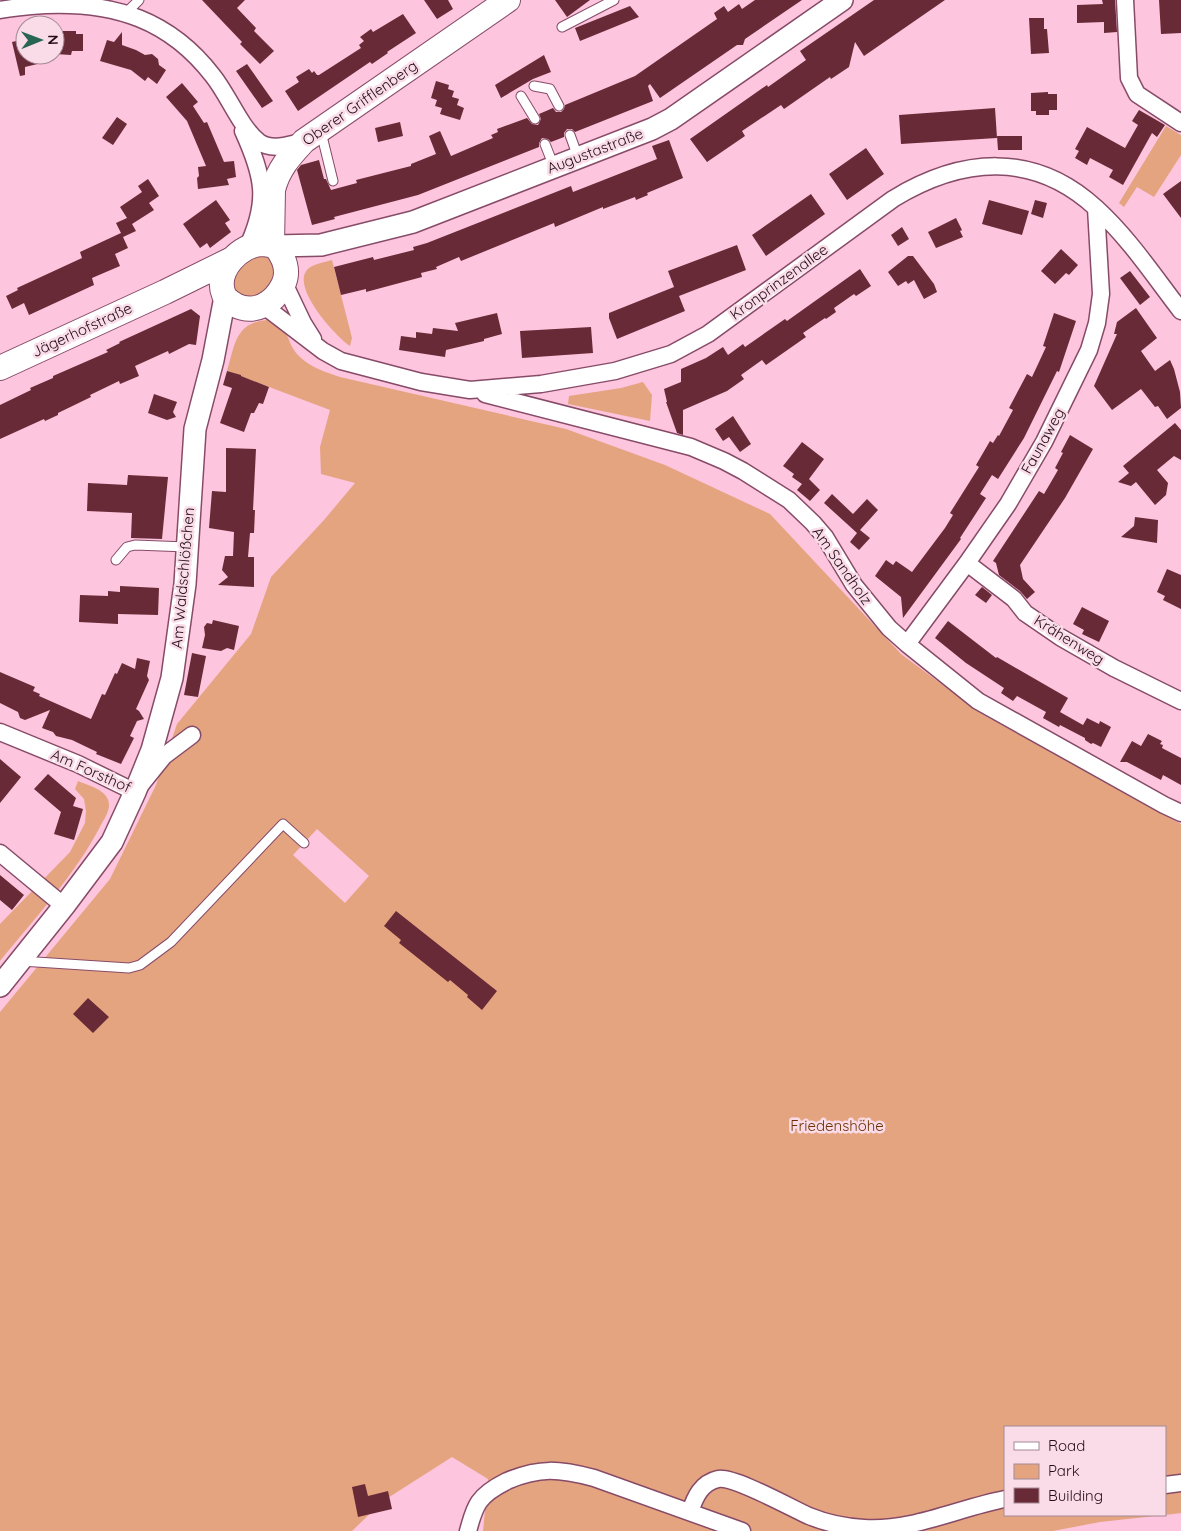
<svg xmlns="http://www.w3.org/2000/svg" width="1181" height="1531" font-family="Quicksand,sans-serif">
<rect width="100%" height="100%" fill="#fdc5de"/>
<path fill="#e5a480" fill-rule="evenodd" d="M1166,126l15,9v20l-27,42 -17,-10 -13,20 -5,-4z
M258,253l13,4 9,19 -23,26 -24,-10v-19z
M332,260l20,78 -2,8c-15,-10 -54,-54 -45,-73 4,-9 18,-10 27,-13z
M267,320c26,8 17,22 33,37 11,11 26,15 40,20l226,52 99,36 105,49 131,140 81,60 199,110v689l-16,2v-88h-160v88h159l-64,7 -47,9h-570l5,-52 -36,-22 -69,44 -31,30h-352v-519l110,-133 46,-94 21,-61 74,-90 20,-57 53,-57 31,-37 -34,-9 -1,-27 10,-37 -103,-39c8,-26 8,-48 40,-51zM317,829l52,47 -24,27 -52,-48z
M643,382l9,13 -2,26 -82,-17 1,-8 52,-8z
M78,781c11,5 31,9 31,24 0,6 -4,13 -7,18 -26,51 -66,94 -102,138v-37l70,-72 15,-29 1,-12 -2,-12 -9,-10z"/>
<path fill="#682a36" d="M202,0h43l-8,8 19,20 -2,3 20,20 -14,13 -20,-20 2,-2z
M424,0h24l5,9 -16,10z
M555,0h35l-23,17z
M755,0h47l-57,39 -2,6h-6l-77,53 -10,-14 -2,2 5,15 -78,31 -3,-3h-5l-3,4v4l-13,5 -3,-3 -6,-1 -3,5v4l-121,48 -84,22 1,2 -23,6 -15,-55 4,-5 18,-5 5,19h2l5,11 26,-7 -1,-3 55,-14v-2l25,-10 -7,-18 11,-5 11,25 42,-18 -2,-3 7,-3 -1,-3 8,-3 22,-8 5,6 6,1 3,-6 -2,-5 14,-6 3,4h5l3,-3 1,-4 70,-29 82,-57 -3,-6 10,-7 4,6 11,-8 3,5z
M874,0h71l-81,56 -9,-14 -6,25 -18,12 -1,-2 -46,32 -3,-4 -39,26 3,5 -38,26 -17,-23 77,-54 1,2 38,-27 -6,-9z
M1102,0h13l2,32 -13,1v-11l-27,1v-18l26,-1z
M1159,0h22v33l-20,1z
M630,6l9,11 -59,24 -5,-13z
M403,14l13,19 -29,19 1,1 -16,11 -2,-2 -72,49 -13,-20 14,-9 -3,-5 13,-8 3,4 2,-2 3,4h2l42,-27 -2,-3 5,-4 -4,-4 11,-8 2,3z
M1029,18h15v11h3l2,24 -18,1z
M55,31h21v3h7v17h-11l-1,4 -16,-1z
M122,32v13l14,5 9,5 7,-1 6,5 1,6 7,5 -9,14 -9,-7 -3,4 -14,-11 -31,-9 7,-21 7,2z
M25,39v16h29v5l-29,7v8l-5,1 -8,-34z
M544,55l7,17 -18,7 -32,19 -6,-13z
M247,64l26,37 -11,7 -26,-37z
M436,81l13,4 -1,4 6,2 -2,6 7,2 -2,6 7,3 -4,12 -20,-6 2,-6 -7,-2 2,-6 -6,-2z
M182,83l16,19 -5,4 11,17 3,-1 17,40 10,-1 2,16 -9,2 2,6 -31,4 -1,-11 2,-2 -1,-9 8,-1 -19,-45 -21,-24z
M1048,92v2h9v16h-8v5h-13v-4h-5v-18z
M995,108l2,30 -96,6 -2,-29z
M1139,110l26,15 -8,12 -5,-4 -29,52 -14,-8 4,-7 -23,-12 -3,7 -12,-7 4,-7 -4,-2 12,-22 38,21 13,-23 -6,-4z
M117,117l10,7 -14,21 -11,-7z
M400,122l3,14 -25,6 -3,-14z
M997,136h25v14h-24z
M669,140l14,38 -36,15 1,2 -12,5 -1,-3 -32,12v-2l-48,20 -1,-4 -93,38 -2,-4 -23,10 1,2 -16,4 1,4 -56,15v-3l-25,6 -7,-28 39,-10 1,3 40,-10 -1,-3 14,-4 144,-57 2,6 84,-33 -5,-13z
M866,148l18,26 -37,26 -18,-26z
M148,179l11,17 -10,7 5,7 -22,14 4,7 -13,6 5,11 -13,6 5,12 -28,12 2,7 -65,30 -5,-12 -12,6 -6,-13 12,-6 -1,-2 65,-30 -2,-6 41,-19 -5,-10 11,-5 -7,-11 22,-15 -4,-6z
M1181,181v37l-18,-24z
M811,194l14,20 -59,42 -14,-21z
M216,200l14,20 -5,3 6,9 -21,16 -3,-5 -7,5 -17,-24z
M989,200l40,11 -7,24 -40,-11z
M1035,200l12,3 -4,15 -12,-4z
M956,218l6,12 -2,1 3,6 -27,11 -8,-16z
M902,227l7,12 -11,7 -7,-11z
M737,245l9,25 -67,26 6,15 -68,28 -8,-21v-5l65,-26 -6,-16z
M1061,249l17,16 -9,10 -3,-2 -11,11 -14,-13z
M908,256h5l21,28 3,8 -13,7 -10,-19 -6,4 -2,-3 -8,5 -10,-14z
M860,269l11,17 -15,10 -2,-2 -20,14 2,4 -10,7 -1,-1 -22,15 3,4 -40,28 -4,-5 -21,15 3,4 -17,12 -44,19v25l-6,-2 -11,-31h1l-3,-13 17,-7v-13l25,-11 17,-11 5,8 15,-11 2,3 40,-28 2,2z
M1130,271l20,26 -10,8 -20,-27z
M1136,308l21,30 -16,13 14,20 15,-11 4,9 6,23 1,16 -14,11 -9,-13 -3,1 -14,-18 -29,21 -18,-24 23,-52h-3l3,-12z
M191,309l9,7 -4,29 -7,-1 -20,10 -1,-3 -33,15 4,10 -19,8 -1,-3 -29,14 1,2 -33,16v2l-13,6 -1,-2 -44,20v-34l31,-15 -1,-2 23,-10v-2l55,-24 -2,-2 14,-7 -1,-1z
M497,313l5,21 -18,5v2l-38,9 -1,7 -46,-7 2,-14 15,2v-6l16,2 1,-6 25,3 -3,-8z
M1054,313l22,8 -17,51 -2,-1 -33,67 -26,41 -6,-4 -12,19 6,4 -26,40 1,1 -58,79 -2,-21 -26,-21 11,-16 7,5 3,-4 16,11 33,-44 8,-13 -3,-2 29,-46 -3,-2 14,-24 3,2 5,-8 1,1 14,-26 -4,-2 18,-34 5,3 14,-30 -3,-1z
M591,327l2,26 -71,5 -2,-27z
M227,371l14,4v1l28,11 -6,17 -4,-1 -5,10h-3l-7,19 -24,-9 12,-35 -9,-3z
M154,394l23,8 -4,10 3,5 -9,3 -19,-7z
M733,416l18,28 -11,8 -11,-15 -6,4 -8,-12z
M1175,423l6,7v30l-7,-4 -17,14 11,13 -2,12 -11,10 -19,-23 -5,4 -13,-4 11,-9 -6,-7z
M1070,435l23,14 -28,49 -45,67 3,14 12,13 -8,7 -7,-8 -21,-16 -3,-12 -3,-2 46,-70 5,3 14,-24 -3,-2 8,-15 -2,-1z
M802,442l22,17 -15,20 11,11 -10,11 -13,-11 5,-6 -10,-7 2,-3 -11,-8z
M226,448l30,1 -3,61h2l-1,23h-4l-2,24h6v30l-36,-2 10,-8 -6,-7 3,-14h8l1,-24 -25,-4 3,-37 14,1z
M128,475l40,2 -6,62 -31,-1 1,-25 -45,-2 1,-28 39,2z
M832,494l21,20 14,-15 11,11 -18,20 10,8 -11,12 -9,-8 7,-9 -33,-30z
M1135,517l23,3 -1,23 -36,-6 13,-11z
M1167,569l14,6v34l-18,-9 2,-4 -8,-4z
M120,586l39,2 -1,27 -40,-1v10l-39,-2 1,-27 28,1v-5l12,1z
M982,587l10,8 -6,8 -11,-8z
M1082,607l27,14 -10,21 -17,-8 2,-4 -11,-6z
M213,620l26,6 -5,24 -7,-2 -6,3 -19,-3 3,-13 -1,-8 3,-4 5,1z
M948,621l48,37 1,-1 71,41 -8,14 23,13 4,-7 12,6 1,-3 11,6 -10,20 -8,-4 -2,1 -6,-4v-2l-25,-13 -1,2 -16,-9 3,-6 -29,-16 -4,5 -12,-8 3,-5 -38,-25 -31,-25z
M192,653l14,3 -8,41 -14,-2z
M137,658l13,3 -3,15 2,4 -13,29 3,2 5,8 -7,2 -7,15 4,2 -13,26 -25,-10 1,-2 -25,-12 -16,-4 -3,-4 -11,-4 8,-18 -25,10 -5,-2 -2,-6 -18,-9v-31l35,15 -2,4 7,3 -1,2 52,23 11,-25 3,1 10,-22 2,1 5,-11 13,6z
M1148,734l14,7 -2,3 3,1 -1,3 19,10v27l-18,-10 -2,5 -34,-18h-7l12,-21 9,5z
M0,759l21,18 -21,26z
M48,774l28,24 -3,8 10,3 -9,31 -20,-6 7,-22 -27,-23z
M0,875l24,20 -12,15 -12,-10z
M396,911l101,80 -15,19 -15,-13 1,-2 -18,-15 -2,2 -49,-39 2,-3 -17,-14z
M88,998l21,19 -16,16 -20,-19z
M365,1484l3,12 20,-5 4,18 -34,8 -6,-30z"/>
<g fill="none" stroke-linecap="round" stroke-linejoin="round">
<g stroke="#874b68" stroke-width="11">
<path id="service" d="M126,13l13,-13
M562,27l52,-27
M534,86l16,3 9,17
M521,96l14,23
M321,132l12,49
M570,135l8,22
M545,144l9,23
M116,560l11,-13 8,-2 52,2
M21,961l108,7 11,-3 31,-23 112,-118 21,19"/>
</g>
<g stroke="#874b68" stroke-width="19">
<path id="minor" d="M1125,0l4,78 8,16 44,29
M0,10c15,-3 30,-4 45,-5 70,-3 125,15 168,71 16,20 27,51 46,66 13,9 31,3 45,-1
M243,131c21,46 26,70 4,117
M284,283l19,40 10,16
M264,306l59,45 18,10 80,21 49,8 71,-6 74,-13 56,-17 37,-20 185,-135c69,-42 141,-48 203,9 33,30 58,68 85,103
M485,394l206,53 33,14 19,10 46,29 24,23 12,14 29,48 35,43 18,16 71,57 186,104 17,8
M967,563l47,36 11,14 35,24 54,31 67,33
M907,644l60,-81 41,-59 36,-62 45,-92 8,-27 4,-29 -5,-86
M0,732l78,32 57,28 29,-36 28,-21
M0,853l64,53
M1165,1485l16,-2
M690,1512c5,-15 11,-29 28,-33 16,-3 73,29 91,37 17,7 37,11 55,12 49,3 94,-20 141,-29
M468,1531c3,-10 5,-20 11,-29 6,-9 18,-16 28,-21 33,-14 52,-12 87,-3l148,53"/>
</g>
<g stroke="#874b68" stroke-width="24">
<path id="tertiary" d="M275,246l46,-1 92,-23 239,-93 19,-10 171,-119
M0,986l64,-80 48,-64 23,-50 17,-42 20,-72 13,-94 10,-155 18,-69 12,-63"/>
</g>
<g stroke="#874b68" stroke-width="26">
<path id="secondary" d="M263,244l12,2c9,11 15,25 8,39 -9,18 -28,30 -48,20 -4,-3 -9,-6 -11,-10 -10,-24 16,-51 39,-51z
M272,245l1,-55c5,-21 17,-34 31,-49l204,-141
M0,368l165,-76 67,-33"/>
</g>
<use href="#service" stroke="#fff" stroke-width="9"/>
<use href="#minor" stroke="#fff" stroke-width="16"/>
<use href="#tertiary" stroke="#fff" stroke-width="21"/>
<use href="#secondary" stroke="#fff" stroke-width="24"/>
</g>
<g text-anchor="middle" stroke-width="5" stroke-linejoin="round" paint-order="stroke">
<g font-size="15" fill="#240c18" stroke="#f9dce8">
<text transform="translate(360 103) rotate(-35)" y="5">Oberer Grifflenberg</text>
<text transform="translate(595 151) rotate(-21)" y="5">Augustastraße</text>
<text transform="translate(779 282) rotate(-36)" y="5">Kronprinzenallee</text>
<text transform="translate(82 330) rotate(-25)" y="5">Jägerhofstraße</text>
<text transform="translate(1043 441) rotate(-61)" y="5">Faunaweg</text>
<text transform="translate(842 566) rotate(55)" y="5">Am Sandholz</text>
<text transform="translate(183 578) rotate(-85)" y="5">Am Waldschlößchen</text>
<text transform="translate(1069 640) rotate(32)" y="5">Krähenweg</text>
<text transform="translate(91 771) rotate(24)" y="5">Am Forsthof</text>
</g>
<g font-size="15" fill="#6d3000" stroke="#f9dce8">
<text x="837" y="1131">Friedenshöhe</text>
</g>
</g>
<rect x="1004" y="1426" width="162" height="90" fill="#f9dce8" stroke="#a48995"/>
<rect x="1014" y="1442" width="25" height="8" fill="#ffffff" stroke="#a48995"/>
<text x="1048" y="1451" font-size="15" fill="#240c18">Road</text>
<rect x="1014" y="1464" width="25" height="15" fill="#e5a480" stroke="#a48995"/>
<text x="1048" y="1476" font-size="15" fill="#240c18">Park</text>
<rect x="1014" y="1488" width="25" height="15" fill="#682a36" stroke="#a48995"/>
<text x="1048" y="1501" font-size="15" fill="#240c18">Building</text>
<g transform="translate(40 40) rotate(89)"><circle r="24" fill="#f9dce8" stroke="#a48995"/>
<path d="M0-4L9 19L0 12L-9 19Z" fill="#286653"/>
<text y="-8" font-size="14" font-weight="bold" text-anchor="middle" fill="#240c18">N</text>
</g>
</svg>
